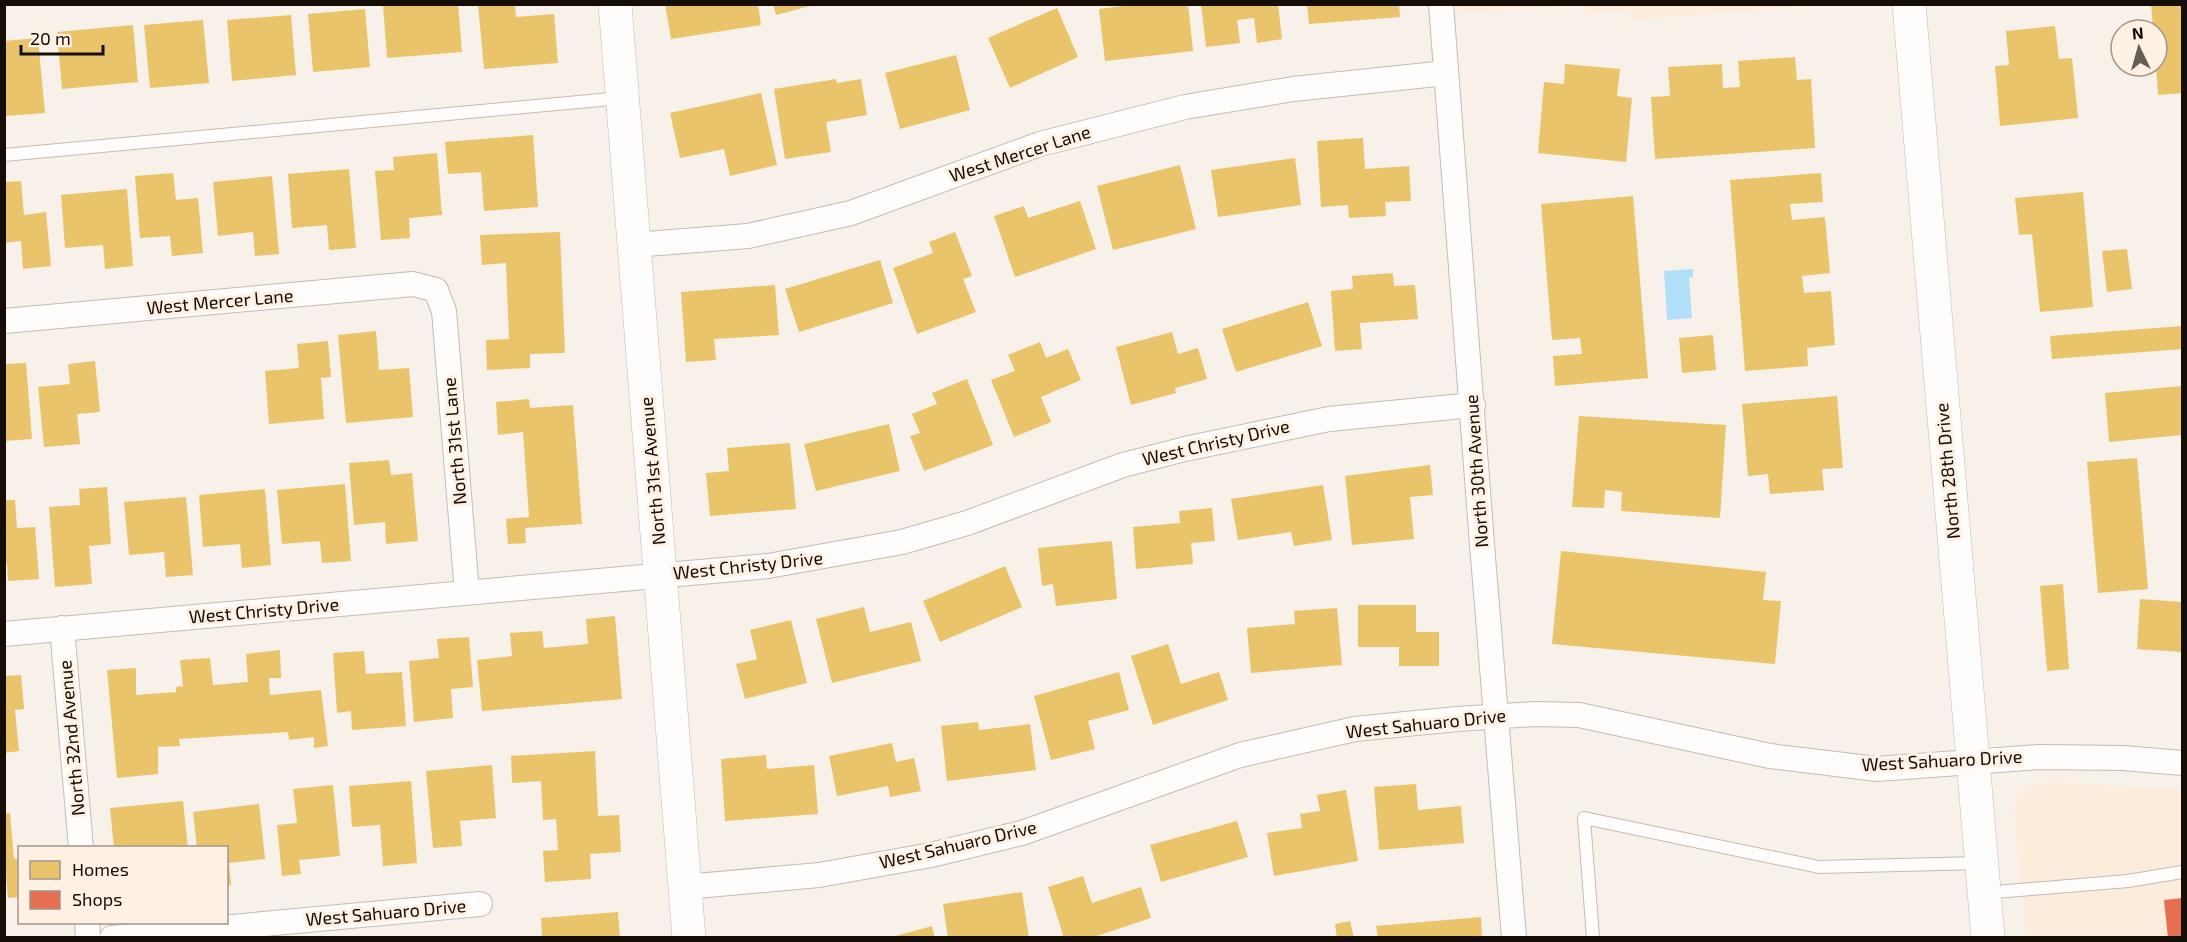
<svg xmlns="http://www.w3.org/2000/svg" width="2187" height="942" font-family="'Exo 2',sans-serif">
<rect width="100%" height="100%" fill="#f8f1e9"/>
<path fill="#fbecdc" d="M1459,5v-1l357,1 -184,15 -4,-10 -44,4v-9l-124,7z
M2053,782l129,8v147h-156l-12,-131 6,-15 11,-7z"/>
<path fill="#b2dff8" d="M1693,269v8l-4,1 3,40 -25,2 -3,-49z"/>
<path fill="#e9c46a" d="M458,4l4,48 -75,6 -4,-53z
M478,4h37l1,13 38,-3 4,49 -74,6z
M665,4h93l3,21 -90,14z
M773,4h41v1l-38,10z
M1138,4h50l5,47 -88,10 -6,-52z
M1201,4h77l4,35 -25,4 -3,-25 -17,2 3,23 -34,4z
M1307,4h92l1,13 -91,7z
M2151,4h31v89l-24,2 -2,-29 1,-36h-4z
M1057,8l21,49 -68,31 -22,-50z
M365,9l5,58 -57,5 -5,-58z
M291,15l5,60 -64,6 -5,-61z
M203,20l6,63 -59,5 -6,-63z
M133,25l5,57 -76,7 -5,-57z
M2055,26l4,33 13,-1 6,60 -78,8 -5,-60 14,-1 -3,-34z
M38,38l7,75 -40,3 -1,-75z
M956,55l14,55 -70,19 -15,-56z
M1795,57l2,23 14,-1 4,69 -160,11 -4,-62 19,-1 -2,-29 54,-3 1,24 17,-1 -2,-26z
M1565,64l55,5 -3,27 15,2 -6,64 -88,-9 6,-71 20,2z
M836,79l1,4 24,-4 6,36 -41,7 5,30 -46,7 -11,-70z
M761,93l16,72 -47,11 -6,-27 -44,9 -10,-45z
M533,135l5,72 -54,4 -3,-39 -33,2 -3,-32z
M1363,138l2,31 44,-3 2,35 -26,1 1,14 -37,2 -1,-13 -27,2 -4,-66z
M437,153l5,62 -33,3 1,20 -29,2 -6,-69 19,-1 -1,-13z
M1295,158l6,47 -83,12 -7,-47z
M1180,165l16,64 -83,21 -16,-64z
M349,169l7,79 -27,2 -2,-25 -35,3 -4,-54z
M173,173l3,27 22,-2 5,55 -31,3 -2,-20 -30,2 -5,-62z
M1821,173l2,29 -33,2 2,16 33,-3 5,56 -28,3 2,17 27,-2 4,54 -28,3 1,18 -63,5 -15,-191z
M272,176l7,78 -24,2 -2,-24 -35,4 -5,-54z
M21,181l3,34 22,-3 5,54 -28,3 -2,-28 -17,2v-61z
M127,189l6,77 -28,3 -2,-24 -38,3 -4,-53z
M2083,192l10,115 -53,5 -8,-78 -13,1 -4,-37z
M1633,196l15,182 -93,8 -2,-30 29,-2 -2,-16 -28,2 -11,-136z
M1080,201l16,48 -81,28 -21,-61 30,-10 4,12z
M560,232l5,121 -35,1v14l-43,2 -1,-30 23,-1 -3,-76 -24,2 -2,-30z
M955,232l17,44 -9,3 13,33 -59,22 -24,-66 40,-15 -4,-11z
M2127,249l5,40 -25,3 -5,-41z
M880,260l13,43 -94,29 -14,-43z
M1393,273l1,13 21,-1 3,34 -58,4 2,26 -27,2 -4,-60 22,-2 -1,-13z
M775,285l4,50 -65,4 2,21 -30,2 -5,-70z
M1308,302l14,44 -86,26 -14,-43z
M2182,326v23l-130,10 -2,-23z
M376,331l3,39 30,-2 4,49 -67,6 -8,-88z
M1172,332l6,22 20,-6 9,31 -32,9 1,5 -45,12 -15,-58z
M1713,335l3,35 -34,3 -3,-35z
M328,341l3,36 -10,1 3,41 -55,5 -4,-53 34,-3 -2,-24z
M1040,342l6,16 22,-9 13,31 -40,17 10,25 -37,15 -23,-57 24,-9 -7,-16z
M95,361l5,51 -23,2 3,30 -36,3 -6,-60 32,-3 -2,-20z
M26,363l6,76 -28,2v-77z
M967,379l26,66 -69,26 -14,-35 10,-3 -8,-19 25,-10 -5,-11z
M2182,386v49l-73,7 -4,-49z
M1837,396l6,72 -21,1 2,21 -54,4 -2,-20 -20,2 -6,-72z
M529,399l1,9 43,-3 9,119 -57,4 1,15 -18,1 -2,-25 23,-2 -6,-85 -25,3 -2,-33z
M1579,416l147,9 -6,93 -99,-7 1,-19 -17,-2 -1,18 -32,-1z
M889,424l11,47 -84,20 -12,-47z
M790,443l6,66 -86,7 -4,-43 23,-2 -2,-23z
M2137,458l11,131 -50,4 -11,-131z
M389,460l2,15 21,-2 6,68 -32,3 -1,-22 -31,3 -5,-62z
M1430,465l3,30 -23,2 4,42 -62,6 -7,-69z
M345,484l6,77 -29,2 -2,-22 -38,3 -5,-54z
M1323,485l9,55 -38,6 -3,-14 -53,8 -7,-41z
M107,487l4,57 -22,2 3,38 -37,3 -6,-80 31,-2 -1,-16z
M265,489l6,76 -29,3 -2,-24 -37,3 -4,-52z
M186,497l7,78 -27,2 -2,-25 -35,3 -5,-53z
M4,500h11l2,28 18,-1 4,52 -31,2 -1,-18h-3z
M1212,508l3,33 -24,2 2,21 -57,5 -3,-42 47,-4 -1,-12z
M1112,541l5,58 -61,7 -3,-22 -11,2 -4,-38z
M1561,551l205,21 -3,28 18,1 -6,63 -223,-20z
M1005,566l17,41 -82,35 -17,-41z
M2063,584l6,85 -22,2 -7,-85z
M2140,599l42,3v50l-45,-3z
M1358,605h58v27h23v34h-40v-19h-41z
M864,607l6,25 41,-10 10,39 -89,22 -16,-64z
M1337,608l5,57 -91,8 -4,-45 48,-4 -1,-13z
M615,616l7,83 -140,12 -5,-51 35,-4 -2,-23 32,-2 2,17 44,-4 -2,-25z
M791,620l16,63 -62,16 -9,-35 21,-5 -7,-29z
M469,637l4,50 -22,2 2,29 -39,4 -5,-61 30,-3 -2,-19z
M1168,644l13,40 38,-12 9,28 -75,25 -22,-69z
M280,650l1,28h-12l1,17 51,-5 7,56 -14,2v-11l-25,3 -1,-8 -109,7 1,7 -22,1v27l-41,4 -10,-108 29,-2v27l40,-3v-5l7,-1 -3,-26 30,-2 3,27 35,-3 -2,-28z
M364,651l2,23 36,-2 4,54 -54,4 -1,-19 -14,2 -4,-60z
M1119,672l10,38 -41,11 7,28 -44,11 -17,-64z
M21,675l3,34 -9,1 4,41 -15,2v-77z
M978,722l1,8 51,-6 6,46 -89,11 -6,-55z
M892,743l4,19 18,-4 7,33 -31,6 -2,-11 -51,10 -8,-40z
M595,751l3,65 21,-1 2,37 -31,2 1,25 -46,3 -2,-31 15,-1 -2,-31 -13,1 -2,-39 -29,2 -1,-27z
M766,755l1,14 47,-4 4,49 -93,7 -4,-62z
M492,765l4,53 -36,3 2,25 -29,2 -7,-77z
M411,781l6,82 -34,3 -3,-41 -28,2 -3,-41z
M1416,784l2,26 43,-4 3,37 -85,7 -5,-63z
M333,785l7,71 -41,4 2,14 -19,2 -5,-51 20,-2 -4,-34z
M1346,790l12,71 -84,15 -7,-43 35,-5 -2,-14 20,-3 -3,-16z
M183,801l5,47h-74l-4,-40z
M259,804l6,55 -36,4 2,22 -5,1v-38h-29l-4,-36z
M10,813l4,46h6v38l-12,1 -2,-22 -2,1v-63z
M1237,821l11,36 -87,25 -11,-37z
M1083,876l9,27 49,-16 10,31 -60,20h-27l-16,-51z
M1022,892l7,46h-81l-5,-34z
M618,912l2,26h-78l-1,-20z
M1481,917l1,21h-104l-2,-12z
M1350,921l4,17h-17l-2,-14z
M932,926l3,12h-43v-1z"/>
<path fill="#e76f51" d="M2182,898v40h-14l-4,-38z"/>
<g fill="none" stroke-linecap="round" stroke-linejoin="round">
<g stroke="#c3bcb4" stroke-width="14">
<path id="lane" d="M4,155l618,-57
M1984,893l144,-12 54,-9
M1593,938l-9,-120 235,49 161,-4"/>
</g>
<g stroke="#c3bcb4" stroke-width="26">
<path id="street" d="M1441,4c24,311 46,623 73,934
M634,245l114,-9 103,-23 189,-69 145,-37 108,-18 153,-16
M4,321l409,-37 23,6 8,21 23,282
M62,628l19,220
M4,634l764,-68 134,-24 65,-19 156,-58 62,-16 144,-30 144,-14
M685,887l134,-12 112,-20 91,-22 218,-78 115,-26 102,-10 78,-5 44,1 191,41 107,13 162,-12 84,1 59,5
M87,922l1,16
M112,938l368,-34"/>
</g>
<g stroke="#c3bcb4" stroke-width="34">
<path id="secondary" d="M615,4l74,934
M1909,4l79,934"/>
</g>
<use href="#lane" stroke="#fefdfc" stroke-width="12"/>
<use href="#street" stroke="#fefdfc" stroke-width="24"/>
<use href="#secondary" stroke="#fefdfc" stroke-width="33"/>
</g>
<g text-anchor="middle" stroke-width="6" stroke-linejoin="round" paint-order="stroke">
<g font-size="18" fill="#150d06" stroke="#fef1e3">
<text transform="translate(1020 154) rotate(-18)" y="6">West Mercer Lane</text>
<text transform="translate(220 302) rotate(-5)" y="6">West Mercer Lane</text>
<text transform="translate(455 441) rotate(-95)" y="6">North 31st Lane</text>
<text transform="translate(1216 443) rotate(-13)" y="6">West Christy Drive</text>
<text transform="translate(653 471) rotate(-95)" y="6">North 31st Avenue</text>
<text transform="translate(1477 471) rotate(-94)" y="6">North 30th Avenue</text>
<text transform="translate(1948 471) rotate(-95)" y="6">North 28th Drive</text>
<text transform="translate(748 566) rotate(-6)" y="6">West Christy Drive</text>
<text transform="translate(264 611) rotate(-5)" y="6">West Christy Drive</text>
<text transform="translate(1426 724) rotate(-6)" y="6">West Sahuaro Drive</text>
<text transform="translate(72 738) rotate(-95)" y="6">North 32nd Avenue</text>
<text transform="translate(1942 761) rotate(-3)" y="6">West Sahuaro Drive</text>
<text transform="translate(958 845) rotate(-13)" y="6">West Sahuaro Drive</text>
<text transform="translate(386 913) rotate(-5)" y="6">West Sahuaro Drive</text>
</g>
</g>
<rect width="2187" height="942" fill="none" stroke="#150d06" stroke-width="12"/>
<rect x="18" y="846" width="210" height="78" fill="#fef1e3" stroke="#a1968b" stroke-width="1.5"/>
<rect x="30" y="861" width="30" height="18" fill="#e9c46a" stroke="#a1968b" stroke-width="1.5"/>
<text x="72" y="876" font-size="18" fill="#150d06">Homes</text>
<rect x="30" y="891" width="30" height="18" fill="#e76f51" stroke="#a1968b" stroke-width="1.5"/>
<text x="72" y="906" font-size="18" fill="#150d06">Shops</text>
<g transform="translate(2139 48) rotate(355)"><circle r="28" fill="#fef1e3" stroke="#a1968b" stroke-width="1.5"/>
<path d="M0-4.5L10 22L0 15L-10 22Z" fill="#645d55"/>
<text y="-9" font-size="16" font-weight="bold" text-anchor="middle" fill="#150d06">N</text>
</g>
<path d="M21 45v9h82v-9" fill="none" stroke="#150d06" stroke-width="3"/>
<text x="30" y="45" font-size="18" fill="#150d06" stroke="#fef1e3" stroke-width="4.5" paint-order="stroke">20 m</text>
</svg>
